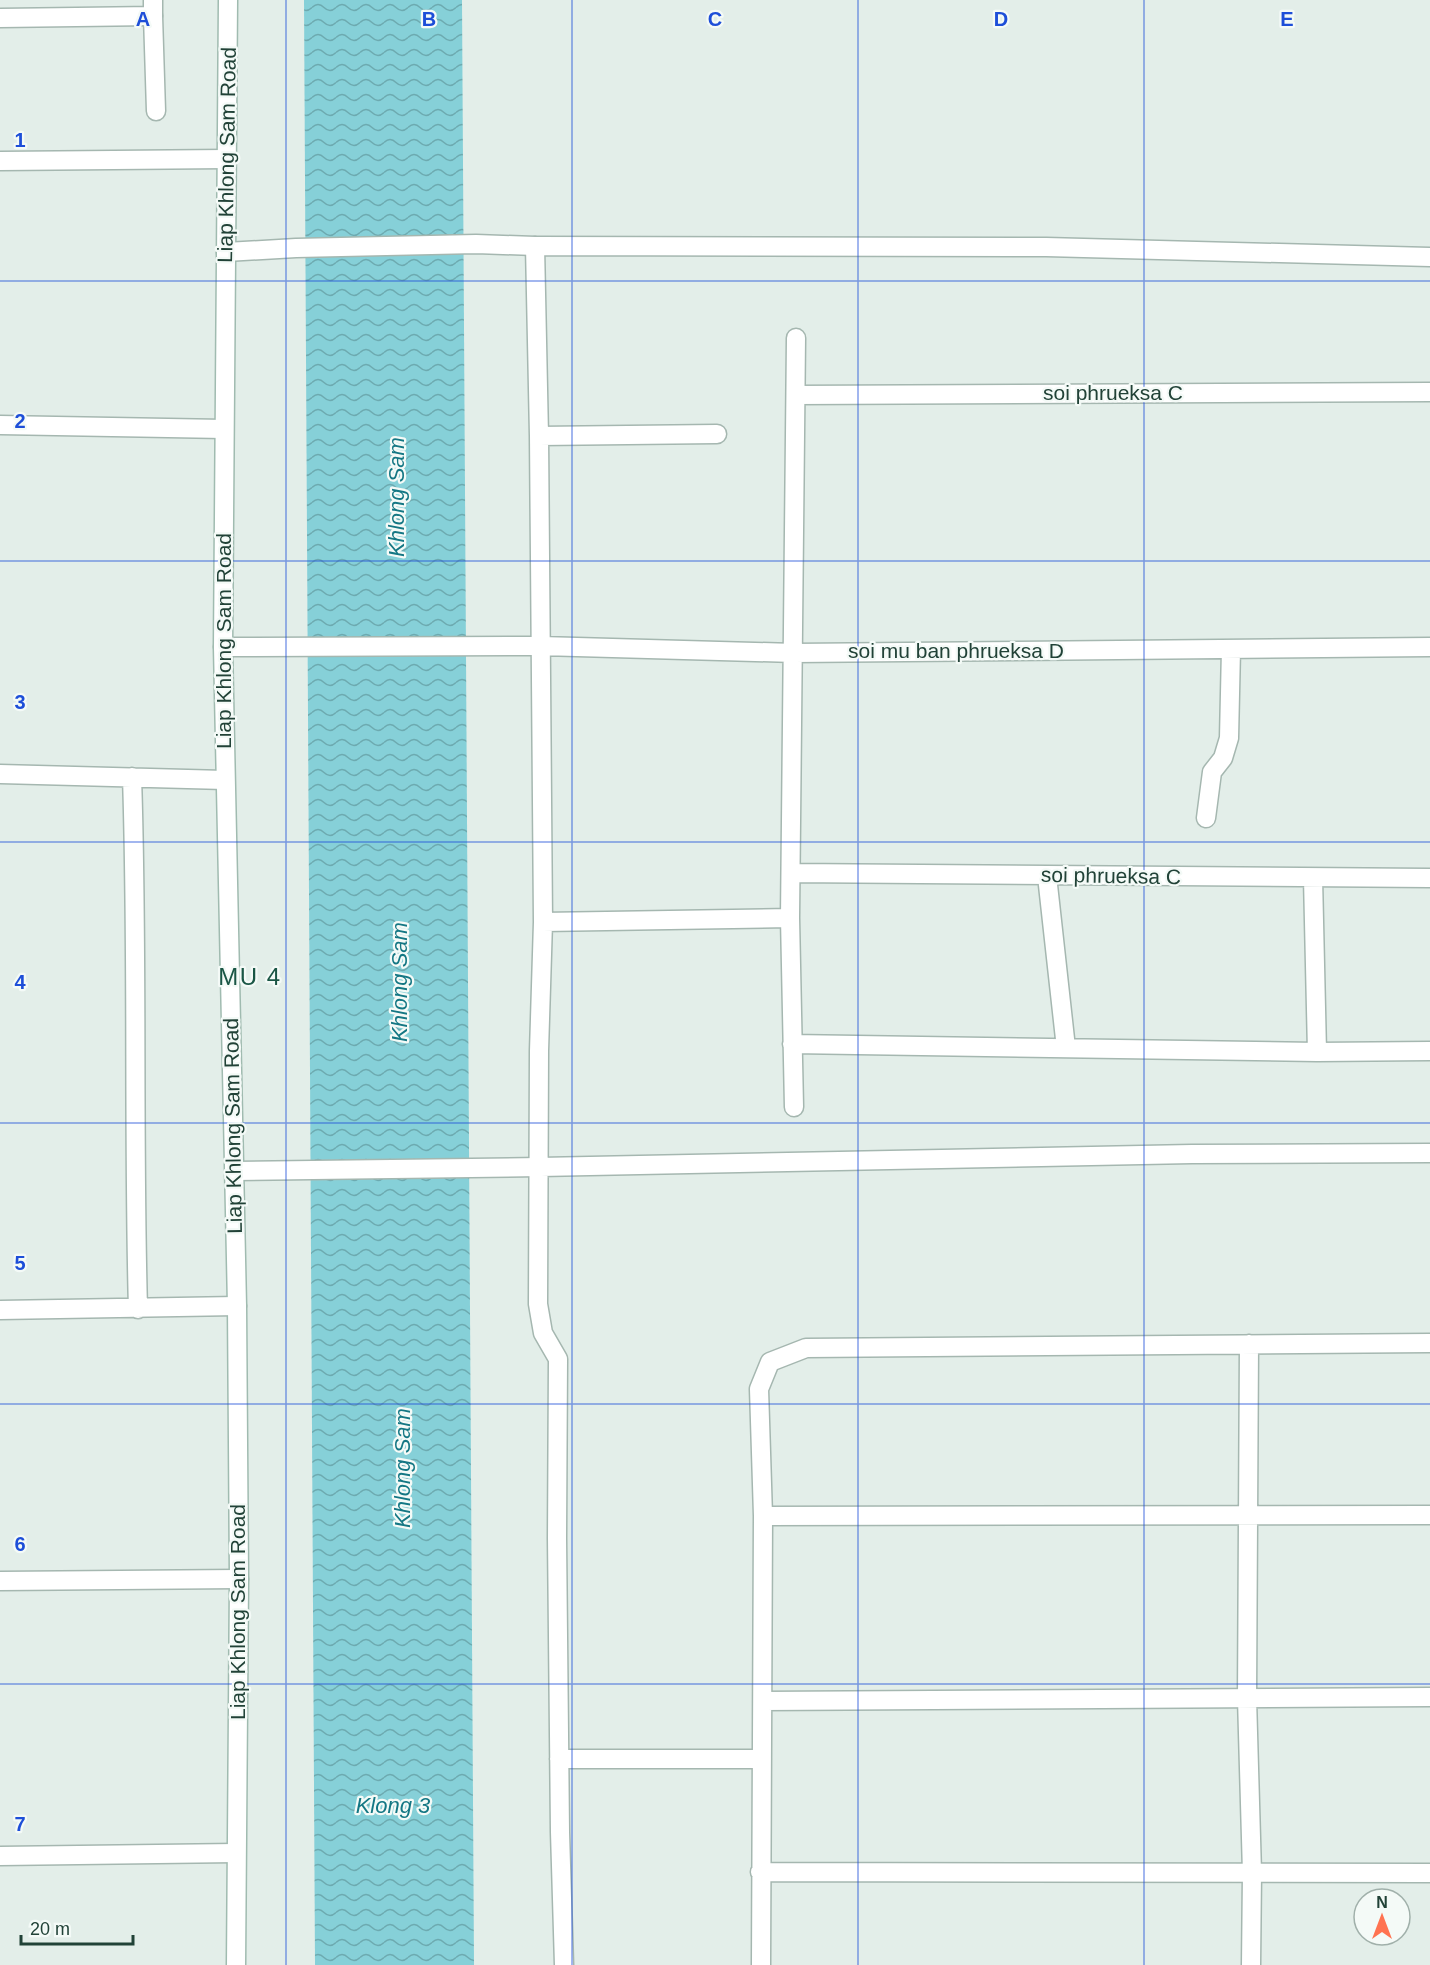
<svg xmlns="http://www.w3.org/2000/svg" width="1430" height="1965" font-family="Helvetica,sans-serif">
<defs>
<pattern id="water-waves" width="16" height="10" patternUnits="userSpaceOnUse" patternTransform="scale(1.5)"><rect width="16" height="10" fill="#86d0d8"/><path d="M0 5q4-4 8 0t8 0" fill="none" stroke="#6daab0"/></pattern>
</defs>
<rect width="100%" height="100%" fill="#e3eee9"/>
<path fill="url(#water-waves)" d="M304,0h158l12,1965h-159z"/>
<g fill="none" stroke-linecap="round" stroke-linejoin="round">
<g stroke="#a5b7b0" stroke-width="21">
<path id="service" d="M153,16l3,95
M0,161l227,-2
M226,252l70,-4 180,-4 59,2
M0,774l225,6
M132,777c6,177 1,355 6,532
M234,1171l306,-4
M0,1310l237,-4"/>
</g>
<g stroke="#a5b7b0" stroke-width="21">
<path id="minor" d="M0,18l153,-2v-16
M796,395l634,-3
M0,425l224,4
M539,436l178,-2
M223,647l318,-1 253,7 636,-6
M1206,818l6,-46 11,-14 6,-20 2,-89
M791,873l639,5
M1047,876l19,172
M1313,878l4,174
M543,922l247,-4
M792,1044l525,8 113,-1
M794,1107l-4,-189 6,-580
M540,1167l652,-13 238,-1
M1249,1344l-2,354 5,175 -1,92
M763,1516l667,-1
M0,1581l239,-2
M763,1701l667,-4
M559,1759h203
M0,1856l236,-3
M760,1872l670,1
M564,1965l-4,-133 -3,-294 1,-179 -15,-26 -5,-29 1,-253 4,-129 -4,-486 -4,-190 511,1 384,10
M761,1965l2,-449 -4,-127 11,-27 36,-14 624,-5"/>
</g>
<g stroke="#a0bbb0" stroke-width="21">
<path id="secondary" d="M228,0l-5,647 14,659 2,273 -3,386"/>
</g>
<use href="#service" stroke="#fff" stroke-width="18"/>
<use href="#minor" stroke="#fff" stroke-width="18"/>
<use href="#secondary" stroke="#fff" stroke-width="18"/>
</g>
<path fill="none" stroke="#1d4ed8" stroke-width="1.5" stroke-opacity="0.55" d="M286,0v1965M572,0v1965M858,0v1965M1144,0v1965M0,281h1430M0,561h1430M0,842h1430M0,1123h1430M0,1404h1430M0,1684h1430"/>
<g text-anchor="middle" stroke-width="4.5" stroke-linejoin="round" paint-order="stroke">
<g font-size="21" fill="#214237" stroke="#f4faf7">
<text transform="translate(227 155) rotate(-89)" y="7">Liap Khlong Sam Road</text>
<text x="1113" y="400">soi phrueksa C</text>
<text transform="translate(224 641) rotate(-90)" y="7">Liap Khlong Sam Road</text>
<text x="956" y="658">soi mu ban phrueksa D</text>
<text transform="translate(1111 876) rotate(1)" y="7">soi phrueksa C</text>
<text transform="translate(233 1126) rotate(-91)" y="7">Liap Khlong Sam Road</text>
<text transform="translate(238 1612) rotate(-90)" y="7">Liap Khlong Sam Road</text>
</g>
<g font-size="22" font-style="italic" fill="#147784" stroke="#f4faf7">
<text transform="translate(396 497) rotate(-90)" y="8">Khlong Sam</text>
<text transform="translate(399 982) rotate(-90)" y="8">Khlong Sam</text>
<text transform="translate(402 1468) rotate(-90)" y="8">Khlong Sam</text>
<text x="393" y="1813">Klong 3</text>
</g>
<g font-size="24" letter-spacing="1.5" fill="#1a5645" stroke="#f4faf7">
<text x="250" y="985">MU 4</text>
</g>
</g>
<g font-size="20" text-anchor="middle" font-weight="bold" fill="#1d4ed8" stroke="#f4faf7" stroke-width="4.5" stroke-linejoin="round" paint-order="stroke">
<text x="143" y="26">A</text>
<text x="429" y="26">B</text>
<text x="715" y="26">C</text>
<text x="1001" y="26">D</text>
<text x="1287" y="26">E</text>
<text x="20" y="147">1</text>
<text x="20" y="428">2</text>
<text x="20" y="709">3</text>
<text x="20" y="989">4</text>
<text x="20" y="1270">5</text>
<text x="20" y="1551">6</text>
<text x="20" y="1831">7</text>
</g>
<g transform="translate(1382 1917)"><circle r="28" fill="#f4faf7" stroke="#a0b0aa" stroke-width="1.5"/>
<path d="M0-4.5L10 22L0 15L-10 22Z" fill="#ff7351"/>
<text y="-9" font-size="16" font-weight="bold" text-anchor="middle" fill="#214237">N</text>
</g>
<path d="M21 1935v9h112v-9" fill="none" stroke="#214237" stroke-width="3"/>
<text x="30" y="1935" font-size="18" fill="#214237" stroke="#f4faf7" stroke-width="4.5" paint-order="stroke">20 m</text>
</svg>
